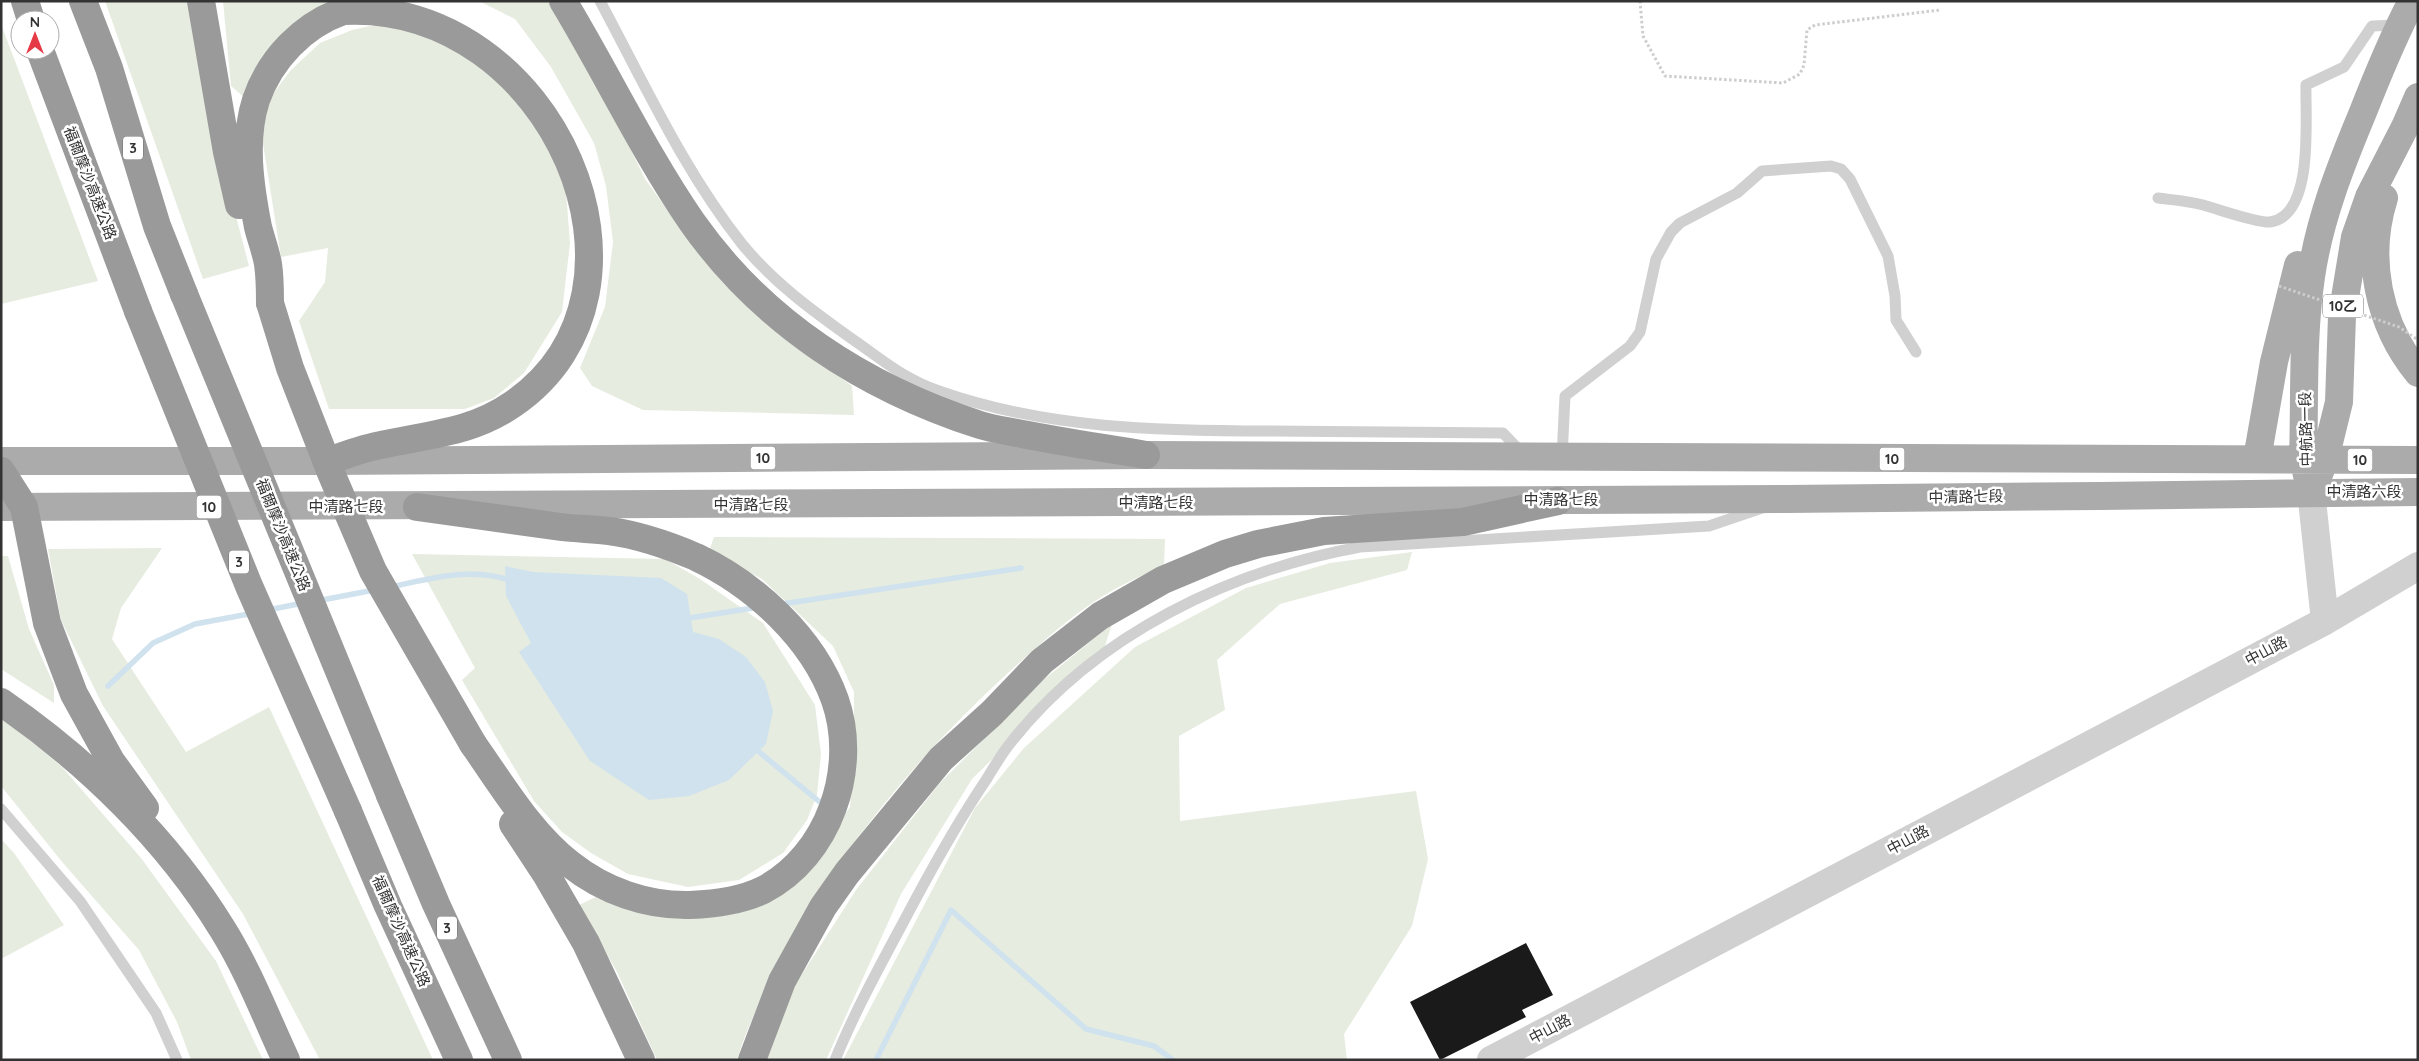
<svg xmlns="http://www.w3.org/2000/svg" width="2419" height="1061" font-family="Quicksand,'Noto Sans TC',sans-serif">
<rect width="100%" height="100%" fill="#fff"/>
<path fill="#e6ecdf" d="M105,1h87l23,135 34,130 -46,13z
M223,1h111l-89,97 -14,-12z
M479,1h69l46,73 51,105 36,50 43,55 84,70 44,32 2,29 -211,-5 -51,-24 -12,-18 25,-61 8,-65 -7,-56 -12,-43 -43,-76 -36,-48z
M389,22l93,29 82,116 6,76 -8,69 -38,61 -30,25 -29,11h-136l-30,-88 26,-39 3,-34 -47,9 -19,-120 2,-22 11,-24 16,-21 29,-27 32,-13z
M1,24l97,257 -97,23z
M714,537l451,2 -1,26c-20,10 -42,19 -61,31 -34,21 -64,49 -94,76 -94,86 -177,186 -235,301 -14,29 -28,56 -37,87h-80l-40,-88 -38,-67 21,-10 97,21 129,-73 24,-36 4,-62v-53l-21,-46 -71,-67 -53,-28z
M162,548l-41,60 -9,31 74,113 83,-45 164,353h-113l-77,-146 -140,-208 -42,-86 -13,-71z
M1412,552l-5,18 -127,34 -63,56 8,50 -46,26 1,85 236,-30 12,68 -16,67 -68,108 3,26h-504l132,-252 49,-60 111,-101 111,-59 84,-25z
M412,554l253,5 35,20 63,44 52,82 6,49 -4,41 -10,25 -24,33 -44,27 -51,7 -60,-13 -37,-21 -29,-21 -28,-31 -72,-121 13,-12z
M1,556h7l21,73 25,56v18l-53,-34z
M1112,624l-8,25 -132,130 -71,115 -75,166h-65l20,-53 75,-117 83,-106 103,-103z
M1,715l61,52 79,91 75,103 47,99h-72l-14,-38 -38,-72 -76,-87 -62,-77z
M1,839l13,14 50,72 -63,34z"/>
<path fill="#cfe2ee" d="M505,566l28,6 128,6 26,16 6,38 26,7 27,18 19,25 8,29 -7,33 -37,36 -40,16 -40,4 -59,-39 -71,-109 12,-9 -25,-47z"/>
<g fill="none" stroke-linecap="round" stroke-linejoin="round">
<path stroke="#cfe2ee" stroke-width="5.5" d="M390,587c40,-8 82,-21 122,-6
M317,601l57,-11
M782,604l239,-36
M268,610l35,-7
M683,619l70,-11
M108,686l45,-43 42,-19 59,-11
M753,747l68,56
M876,1060l75,-150 135,119 68,17 19,14"/>
</g>
<path fill="#1a1a1a" d="M1526,943l27,52 -31,15 4,7 -86,43 -30,-58z"/>
<g fill="none" stroke-linecap="round" stroke-linejoin="round">
<path stroke="#cdcdcd" stroke-width="3" stroke-dasharray="2.5 2.5" stroke-linecap="butt" d="M1640,1l3,35 22,40 118,7 17,-9 4,-9 3,-35 8,-5 125,-15"/>
<path stroke="#d0d0d0" stroke-width="11" d="M600,1c44,82 84,170 142,243 32,39 72,68 113,97 29,20 49,38 84,50 108,38 220,40 333,40 77,1 154,2 231,2l20,21
M2158,198c15,2 30,3 45,7 15,4 54,18 67,17 45,-6 35,-104 36,-137l38,-18 28,-41 26,-1
M1562,457l3,-61 65,-50 10,-14 16,-73 15,-27 9,-9 57,-30 25,-22 69,-5 10,3 9,10 38,77 7,40 1,24 20,32
M1,809l79,92 76,112 21,47
M835,1060c22,-54 51,-105 78,-156 23,-43 46,-84 73,-124 8,-13 16,-27 26,-39 85,-107 217,-170 348,-194l349,-21 53,-18"/>
<path stroke="#d0d0d0" stroke-width="28" d="M2311,491l14,130
M1491,1060l834,-439 93,-55"/>
<path stroke="#ababab" stroke-width="28" d="M2384,198c-19,60 -6,126 34,175
M2257,459l17,-97 24,-97
M1,461h327l818,-6 1272,5
M2319,474l6,-15 14,-57 3,-86 13,-79 14,-40 36,-70 13,-30
M2307,475l-4,-16c2,-60 -1,-122 8,-182 8,-57 30,-112 52,-165 15,-38 30,-75 49,-111
M1,507c595,0 1190,-3 1785,-8 211,-1 421,-5 632,-7"/>
<path stroke="#9a9a9a" stroke-width="28" d="M25,1l6,19
M83,1l26,67 48,158 27,68
M201,1l26,151 12,53
M563,1c44,73 81,151 129,221 70,100 173,166 288,203 13,4 28,6 42,9 41,8 83,14 124,21
M40,50l98,261
M270,303c0,-12 0,-26 -2,-39 -2,-12 -7,-25 -10,-37 -8,-41 -15,-87 -2,-127 14,-41 47,-75 87,-89 210,-11 335,280 170,393 -42,29 -83,30 -132,41 -18,3 -35,10 -53,16
M1,471l23,36 23,116 27,71 37,67 34,47
M417,507c48,7 96,13 144,20 16,2 32,2 48,4 30,4 59,14 87,26 59,28 117,81 139,143 24,68 -6,156 -72,190 -22,11 -49,14 -73,15 -43,1 -86,-14 -120,-41 -40,-31 -68,-79 -97,-120
M1,702c87,60 167,138 222,228 25,40 43,87 63,130
M390,795l46,109 72,156
M348,811l40,95 71,154
M513,824l33,50 40,69 55,117
M752,1060l30,-79 41,-74 24,-34 94,-114 51,-46 50,-52 58,-45 63,-36 62,-26 33,-10 66,-13 139,-9 95,-21"/>
<path stroke="#cdcdcd" stroke-width="3" stroke-dasharray="2.5 2.5" stroke-linecap="butt" d="M2279,286l120,41 19,13"/>
<path stroke="#9a9a9a" stroke-width="28" d="M184,294l206,501
M270,303l20,65 41,105 42,98 100,173
M138,311l111,275 99,225"/>
</g>
<g text-anchor="middle" stroke-width="5" stroke-linejoin="round" paint-order="stroke">
<g fill="#fff" stroke="#707070" stroke-width="1">
<rect x="123" y="136.5" width="20" height="23" rx="4"/>
<rect x="2323" y="294.5" width="40" height="23" rx="4"/>
<rect x="750.5" y="446.5" width="25" height="23" rx="4"/>
<rect x="1879.5" y="447.5" width="25" height="23" rx="4"/>
<rect x="2347.5" y="448.5" width="25" height="23" rx="4"/>
<rect x="196.5" y="495.5" width="25" height="23" rx="4"/>
<rect x="229" y="550.5" width="20" height="23" rx="4"/>
<rect x="437" y="916.5" width="20" height="23" rx="4"/>
</g>
<g font-size="14" font-weight="bold" fill="#333">
<text x="133" y="153">3</text>
<text x="2343" y="311">10乙</text>
<text x="763" y="463">10</text>
<text x="1892" y="464">10</text>
<text x="2360" y="465">10</text>
<text x="209" y="512">10</text>
<text x="239" y="567">3</text>
<text x="447" y="933">3</text>
</g>
<g font-size="15" fill="#333" stroke="#fff">
<text transform="translate(90 183) rotate(69)" y="5">福爾摩沙高速公路</text>
<text transform="translate(2306 429) rotate(-91)" y="5">中航路一段</text>
<text x="2364" y="497">中清路六段</text>
<text transform="translate(1966 497) rotate(-1)" y="5">中清路七段</text>
<text x="1561" y="505">中清路七段</text>
<text x="1156" y="508">中清路七段</text>
<text x="751" y="510">中清路七段</text>
<text x="346" y="512">中清路七段</text>
<text transform="translate(283 535) rotate(68)" y="5">福爾摩沙高速公路</text>
<text transform="translate(2266 651) rotate(-28)" y="5">中山路</text>
<text transform="translate(1908 840) rotate(-28)" y="5">中山路</text>
<text transform="translate(401 931) rotate(66)" y="5">福爾摩沙高速公路</text>
<text transform="translate(1550 1029) rotate(-28)" y="5">中山路</text>
</g>
</g>
<rect width="2419" height="1061" fill="none" stroke="#333333" stroke-width="5"/>
<g transform="translate(35 35)"><circle r="24" fill="#ffffff" stroke="#adadad"/>
<path d="M0-4L9 19L0 12L-9 19Z" fill="#e63946"/>
<text y="-8" font-size="14" font-weight="bold" text-anchor="middle" fill="#333333">N</text>
</g>
</svg>
